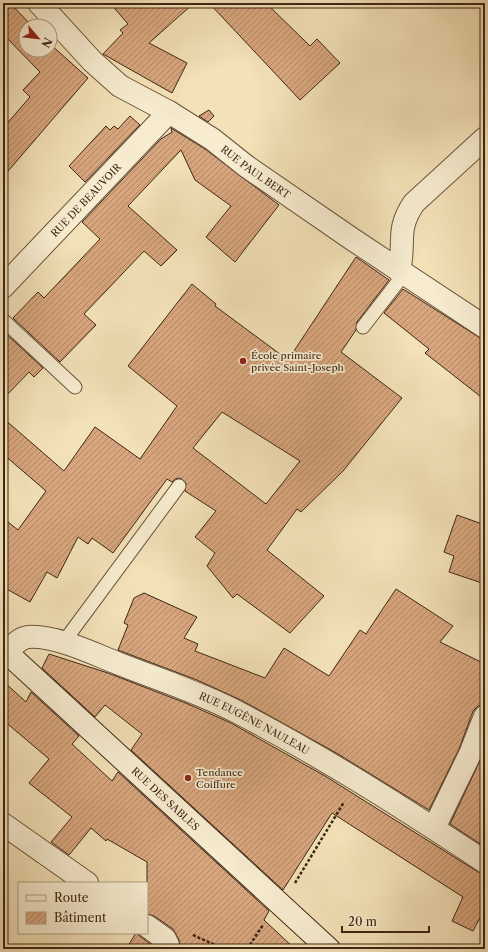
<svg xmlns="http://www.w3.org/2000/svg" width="488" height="952" font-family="'Libre Caslon Text',serif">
<defs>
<pattern id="building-hatch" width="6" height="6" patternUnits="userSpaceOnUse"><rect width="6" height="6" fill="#d8a67e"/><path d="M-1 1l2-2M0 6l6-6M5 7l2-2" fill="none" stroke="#b18766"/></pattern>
</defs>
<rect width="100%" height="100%" fill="#f3e1b7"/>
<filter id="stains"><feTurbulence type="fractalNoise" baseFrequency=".005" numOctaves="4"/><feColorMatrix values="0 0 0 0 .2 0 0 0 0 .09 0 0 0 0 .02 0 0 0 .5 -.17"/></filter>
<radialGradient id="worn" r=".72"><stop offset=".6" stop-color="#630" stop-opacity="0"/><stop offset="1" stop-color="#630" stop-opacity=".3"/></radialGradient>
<path fill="url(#building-hatch)" stroke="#3e2614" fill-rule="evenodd" d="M3,3h7l22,23h-6v24h24v-6l38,34 -85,99v-49l27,-31 -7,-7 17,-18 -37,-38z
M110,3h84l-45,40 38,20 -15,30 -69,-39 20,-21 -3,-3 8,-6z
M209,3h57l44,43 7,-7 23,24 -40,37z
M209,110l5,6 -6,6 -9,-6z
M130,116l10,9 -55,57 -16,-16 37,-40 4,4 4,-4 4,3z
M171,128l34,21 74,56 -44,57 -29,-25 25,-31 -36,-26 -14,-30 -53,56 49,44 -16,16 -17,-15 -60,63 12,11 -36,37 -47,-44 25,-26 6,6 56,-59 -18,-17 79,-83 11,-7z
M356,257l33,23 -32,42 -1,8 -15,22 61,46 -59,73 -42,41 -4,-3 -30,41 57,46 -34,37 -53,-39 -4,4 -26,-32 8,-13 -20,-16 21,-26 -31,-20 1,-8 -6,-5 -5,1 -3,3 -5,-3 -54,74 -21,-15 -4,6 -10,-7 -21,41 -10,-6 -17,30 -27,-15v-69l15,12 28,-39 -43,-37v-36l61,53 31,-44 45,32 37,-53 -49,-40 64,-82 24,20 -1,2 73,54zM222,412l78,49 -34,43 -73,-56z
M403,289l82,52v59l-60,-47 4,-4 -45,-36z
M5,333l38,35 -9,9 -5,-5 -26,27v-64z
M457,515l28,10v59l-36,-12 5,-16 -10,-4z
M396,589l57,37 -13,16 45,22v40l-7,2 -5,5 -14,38 -30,61 -91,-56 -95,-53 -46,-21 -79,-30 10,-25 -4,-2 10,-25 10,-5 53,24 -13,21 14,6 -3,7 70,27 19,-30 45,28 31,-46 6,4z
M49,654l59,19 80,31 43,19 94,53 153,96 7,2v37l-1,-1 -11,21 -21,-10 11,-24 -131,-84 -49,77 -152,-140 11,-16 -37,-29 -10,12 -53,-49z
M3,681l23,21 5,-10 48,44 -7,8 40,37 6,-9 151,139 -5,9 31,29h-115l-1,-9 -6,-11 -19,-13 -7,-2v-52l-40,-23 -1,2 -15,-13 -22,27 -18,-13 21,-25 -43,-34 20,-24 -46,-39z
M485,750v97l-35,-23z
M136,933l18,14v2h-28z"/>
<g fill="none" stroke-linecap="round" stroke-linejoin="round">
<g stroke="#6b553d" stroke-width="15">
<path id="service" d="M3,320l72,67
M363,327l41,-53
M63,643l116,-157"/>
</g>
<g stroke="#6b553d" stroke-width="24">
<g id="minor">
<path id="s1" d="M39,3l53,58 28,25 49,26 43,27 34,27 106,73 133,88"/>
<path d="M399,271c7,-29 -4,-40 15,-68l71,-65"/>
<path id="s2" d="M3,287l166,-175"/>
<path id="s3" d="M3,658c6,-7 14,-20 25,-21 27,-2 64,16 89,26 40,16 82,29 120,49 85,44 168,97 248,150"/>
<path d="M3,824l84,59"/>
<path d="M434,828l36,-74 15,-38"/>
<path d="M147,926l18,13 3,6 -2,4"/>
</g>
</g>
<g stroke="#3e2614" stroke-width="24">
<g id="secondary">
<path id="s4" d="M3,649l326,300"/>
</g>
</g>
<path stroke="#3e2614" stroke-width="2.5" stroke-dasharray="3 2" stroke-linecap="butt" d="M295,883l49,-81
M193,935l31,14
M247,949l16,-24"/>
<use href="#service" stroke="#f7ecd0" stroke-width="13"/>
<use href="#minor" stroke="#f7ecd0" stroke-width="22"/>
<use href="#secondary" stroke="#f7ecd0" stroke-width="22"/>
</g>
<g fill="#8f2418" stroke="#f7ecd0" stroke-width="1.5">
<circle cx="243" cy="361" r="4"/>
<circle cx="188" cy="778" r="4"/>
</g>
<g text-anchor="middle" stroke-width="3.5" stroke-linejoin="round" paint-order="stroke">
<g font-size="10" fill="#3e2614" stroke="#f7ecd0">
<text dy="4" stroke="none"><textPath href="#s1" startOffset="277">RUE PAUL BERT</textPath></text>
<text dy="4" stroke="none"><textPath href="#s2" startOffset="120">RUE DE BEAUVOIR</textPath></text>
<text dy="4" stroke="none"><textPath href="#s3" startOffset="277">RUE EUGÈNE NAULEAU</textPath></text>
<text dy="4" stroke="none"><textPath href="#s4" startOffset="221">RUE DES SABLES</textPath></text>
</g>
<g font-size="10" fill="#3e2614" stroke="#f7ecd0" text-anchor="start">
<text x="251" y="359">École primaire<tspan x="251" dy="12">privée Saint-Joseph</tspan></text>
<text x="196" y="776">Tendance<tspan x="196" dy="12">Coiffure</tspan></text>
</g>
</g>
<rect width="488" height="952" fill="none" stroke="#f3e1b7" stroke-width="16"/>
<rect x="4" y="4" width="480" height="944" fill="none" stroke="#3e2614" stroke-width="2"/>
<rect x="8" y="8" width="472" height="936" fill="none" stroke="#3e2614"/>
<rect x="18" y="882" width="130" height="52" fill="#f7ecd0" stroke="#ad9d85"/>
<rect x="26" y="895" width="20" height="6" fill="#f7ecd0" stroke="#ad9d85"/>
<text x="54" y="902" font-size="12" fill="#3e2614">Route</text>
<rect x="26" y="912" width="20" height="12" fill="url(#building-hatch)" stroke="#ad9d85"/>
<text x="54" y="922" font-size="12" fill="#3e2614">Bâtiment</text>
<g transform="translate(38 38) rotate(118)"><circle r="19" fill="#f7ecd0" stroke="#ad9d85"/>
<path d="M0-3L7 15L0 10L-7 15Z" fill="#8f2418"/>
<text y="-6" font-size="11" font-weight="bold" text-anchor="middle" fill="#3e2614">N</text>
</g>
<path d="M342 926v6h87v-6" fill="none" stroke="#3e2614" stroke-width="2"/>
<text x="348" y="926" font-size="12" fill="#3e2614" stroke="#f7ecd0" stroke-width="3" paint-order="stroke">20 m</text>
<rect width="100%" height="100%" filter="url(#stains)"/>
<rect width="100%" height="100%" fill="url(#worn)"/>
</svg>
